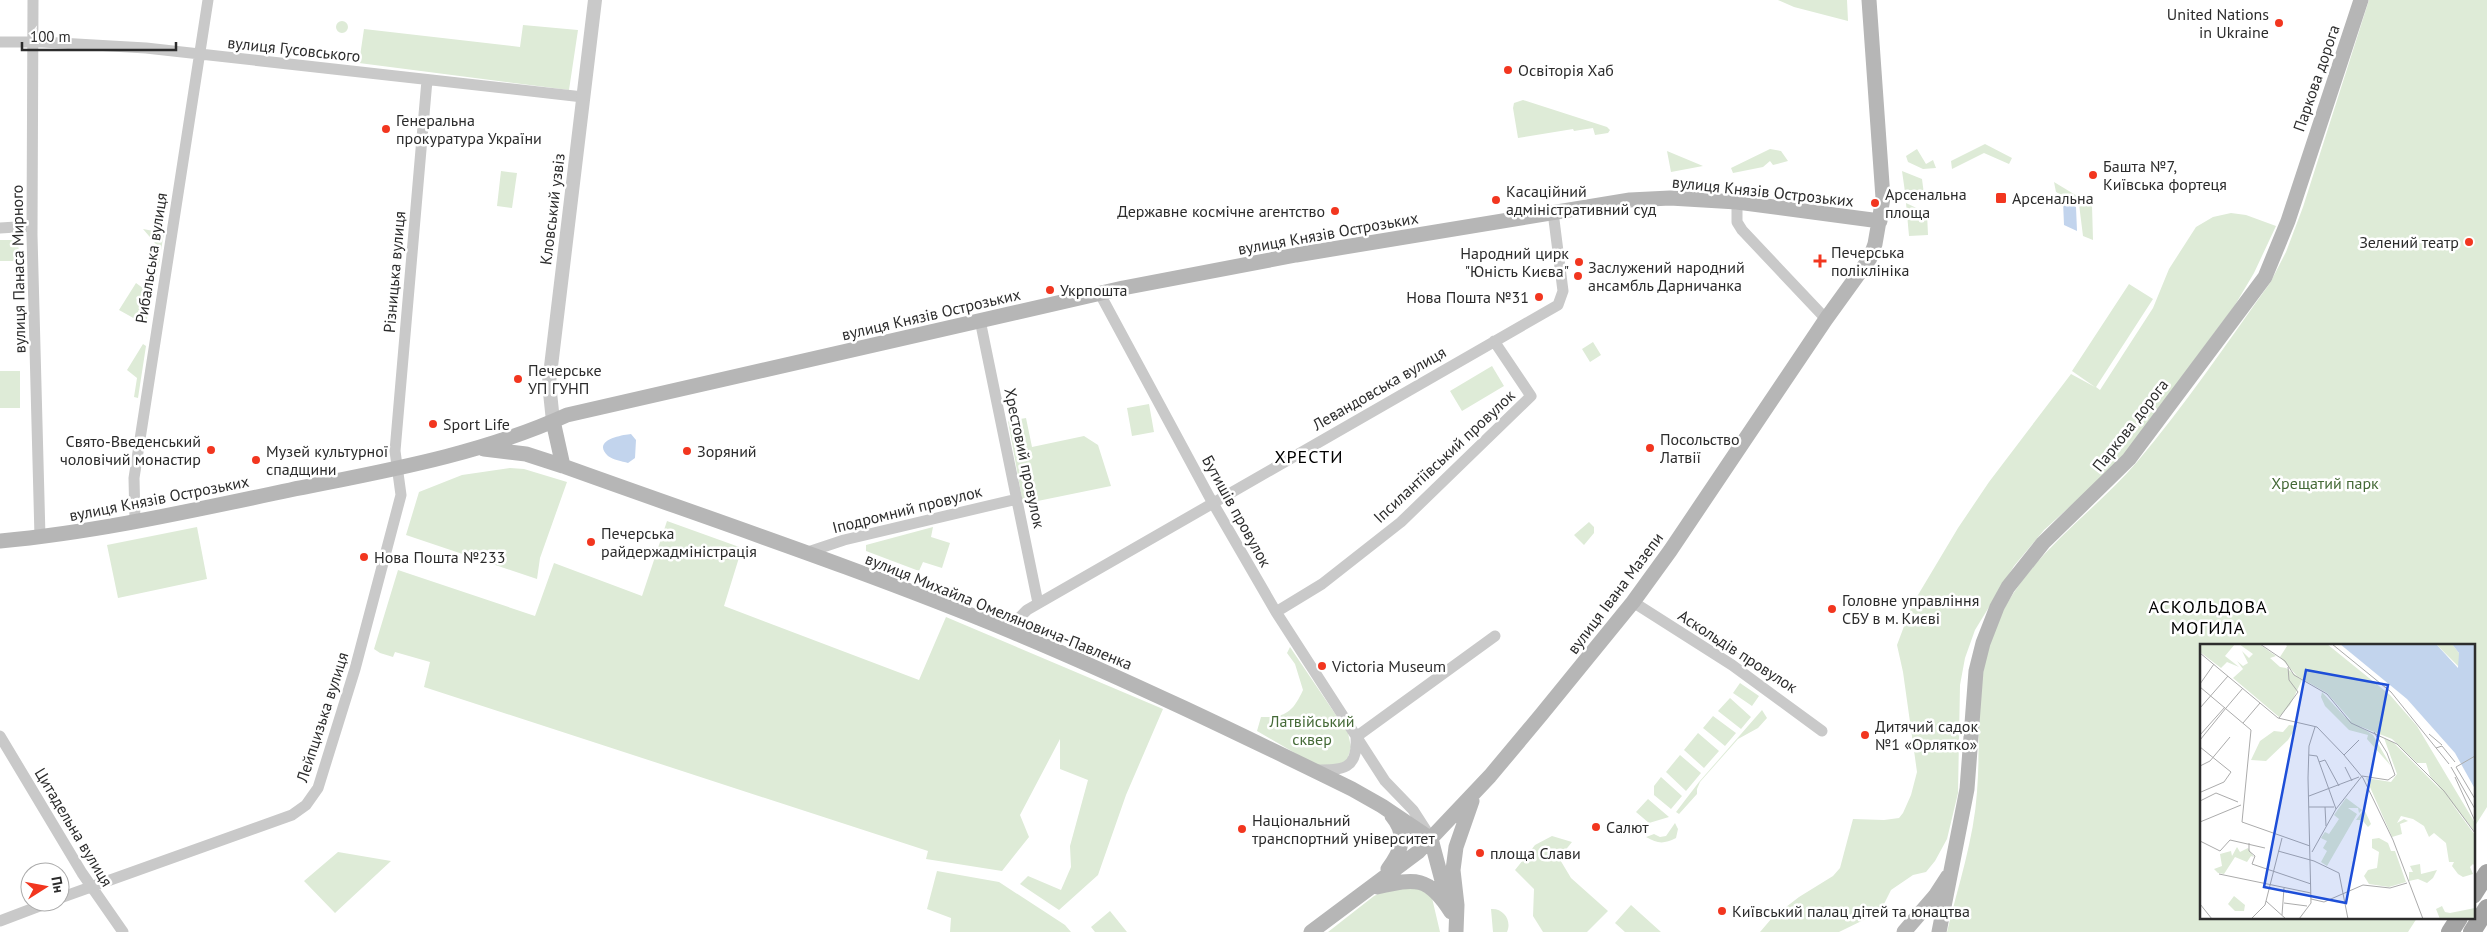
<svg xmlns="http://www.w3.org/2000/svg" width="2487" height="932" font-family="'PT Sans',sans-serif">
<rect width="100%" height="100%" fill="#fff"/>
<path fill="#deebd7" d="M1778,0h69l1,21 -54,-14z
M2369,0h118v807l-14,22v-183h-272v272h216l-9,14h-461c11,-46 27,-93 30,-140 4,-50 -2,-102 13,-150 24,-78 97,-122 147,-180 48,-57 90,-119 133,-179l16,-31 17,-45z
M336 27a6 6 0 1 1 12 0a6 6 0 1 1-12 0Z
M523,25l55,5 -9,60 -210,-27 5,-34 156,18z
M1523,100l84,27 3,3 -2,3 -13,2 -2,-7 -19,3 -1,-2 -55,9 -5,-30 1,-5z
M1985,144l27,14 -3,6 -25,-11 -32,16 -1,-8z
M1770,149l11,2 7,10 -15,4 -3,-4 -7,6 -30,6 -2,-5z
M1917,149l9,15 7,-4 3,8 -13,1 -15,-7 -2,-6z
M1667,151l36,15 -32,6z
M501,171l16,2 -5,35 -15,-2z
M1902,171l20,8 3,23 -20,-10z
M2054,182l38,23 1,35 -10,-4 -4,-32 -23,-12z
M1906,203l21,10 1,22 -19,1z
M2231,213l15,2 30,11 -22,47 -19,32 -109,147 -20,22 -62,56 -30,36 -39,64 -10,28 -5,27 -2,108 -11,46 -12,22 -9,11 -13,3 -22,15 -11,22 -41,20h-79l12,-14 27,-21 34,-21 7,-8 13,-49 31,1 15,-2 4,-5 8,-18 6,-23 -14,-100 -6,-27 15,-40 46,-77 31,-46 82,-108 24,13 -23,-16 57,-87 24,15 -57,88 4,3 53,-82 16,-39 27,-42 17,-10z
M143,229l21,4 -3,17z
M0,240h11l7,3 2,18h-20z
M154,255l6,4 -4,18 -11,-8z
M136,283l15,11 -5,31 -27,-15z
M1593,342l8,13 -11,7 -8,-13z
M143,344l3,2 -8,52 -4,-1 3,-19 -10,-8z
M1492,366l12,20 -42,25 -12,-20z
M0,371h20v37h-20z
M1149,404l5,28 -22,4 -5,-28z
M1026,418l6,29 52,-11 14,9 13,41 -88,18 -15,-83z
M510,468l14,1 43,13 -27,76 -3,21 -131,-44 13,-43 43,-17z
M667,521l75,27 -18,58 195,74 27,-63 217,92 -37,86 -28,80 -39,35 -39,-26 8,-8 33,14 10,-23 -1,-21 18,-66 -28,-11v-30l-40,76 9,22 -27,34 -76,-12 2,-8 -504,-164 6,-25 -35,-10 -2,5 -13,-4 -6,-4 24,-79 137,46 19,-53 88,33z
M1589,522l5,5v6l-10,12 -10,-10z
M197,527l10,52 -89,19 -11,-53z
M933,527l-2,10 19,6 -8,25 -19,-6 -4,9 -53,-20v-6z
M1290,647l58,86 3,14 -4,14 -16,8 -19,-6 -55,-32 4,-14c24,1 32,-5 42,-27l-8,-26 -8,-11z
M1740,683l19,13 -7,10 -19,-13z
M1730,698l21,19 -10,12 -23,-18z
M1762,710l5,8 -9,10 -20,11 -38,43 -3,7v5l-18,20 -3,-2 23,-30z
M1713,716l23,17 -11,13 -22,-18z
M1698,733l21,18 -15,17 -20,-18z
M1680,755l21,18 -15,18 -20,-19z
M1661,777l21,19 -11,13 -17,-14v-9z
M1648,799l21,18 -20,6 -13,-11z
M1675,823l3,6 -2,9c-12,6 -18,6 -30,-1l8,-3 6,3 6,-1z
M1552,836l20,6 -13,16 12,20 37,33 -21,21h-44l-10,-16 1,-27 -19,-19 20,-25z
M338,852l53,9 -56,52 -31,-32z
M937,871l62,11 66,43 6,7h-121l1,-14 -24,-9z
M1395,886h21l16,12 8,34h-112l46,-36z
M1631,905l30,27h-36l-10,-9z
M1491,909c13,-1 21,12 16,23h-14z
M1110,911l17,21h-32l-4,-5z"/>
<path fill="#c2d4ed" d="M2063,201l13,6 1,24 -13,-6z
M631,434l5,6 -1,18 -7,5c-6,-2 -15,-3 -20,-7 -17,-16 14,-21 23,-22z"/>
<g fill="none" stroke-linecap="round" stroke-linejoin="round">
<path stroke="#c9c9c9" stroke-width="11" d="M33,0l-1,235 8,302
M0,42h42l104,6 437,49
M1737,202v20l5,8 84,89
M0,228l32,-2
M1100,294l110,204 66,114 109,169 28,29 18,28
M980,320l58,283
M135,521l-1,-43 74,-478
M805,553l39,-13 173,-41
M1633,602l99,63 90,66
M1276,612l46,-28 79,-62 130,-126 -37,-55
M1012,632l6,-13 9,-9 531,-305 5,-14 -10,-79
M0,736l82,137 41,59
M1356,737l139,-101
M1315,770c28,0 43,0 41,-33
M60,898l232,-83 14,-10 12,-17 37,-119 46,-174 -6,-44 32,-371
M0,921l50,-19"/>
<path stroke="#c9c9c9" stroke-width="14" d="M553,421l-4,-38 46,-383"/>
<path stroke="#b6b6b6" stroke-width="15" d="M553,421l10,45
M484,449l42,5 37,12c150,54 303,105 450,166 115,48 227,102 339,157l30,17 49,33
M0,541c98,-9 194,-31 290,-51 94,-19 189,-35 277,-75l556,-127 173,-33 334,-55 40,-2 67,4 143,19
M1431,839l17,64
M1388,869c13,-17 20,-34 4,-53
M1377,887c39,-9 51,-11 74,25
M1311,932l107,-80 72,-76 51,-61 92,-113 37,-51 156,-232 44,-61 5,-14 8,-46 -14,-198
M1456,932l1,-27 -4,-35 3,-23 16,-46
M1904,932l31,-36 13,-20
M1939,932l28,-143 9,-118 7,-28 14,-36 11,-20 35,-44 86,-84 136,-182 23,-56 73,-221"/>
<path stroke="#a4a4a4" stroke-width="18" d="M2473,895l14,-22
M2450,932l9,-14
M2472,932l15,-24"/>
</g>
<g fill="#f2361f" stroke="#fff" stroke-width="2">
<circle cx="2279" cy="23" r="5"/>
<circle cx="1508" cy="70" r="5"/>
<circle cx="386" cy="129" r="5"/>
<circle cx="2093" cy="175" r="5"/>
<rect x="1995" y="192" width="12" height="12" rx="2.5"/>
<circle cx="1496" cy="200" r="5"/>
<circle cx="1875" cy="203" r="5"/>
<circle cx="1335" cy="211" r="5"/>
<circle cx="2469" cy="242" r="5"/>
<path d="M1817.5 253.5h5v5h5v5h-5v5h-5v-5h-5v-5h5z"/>
<circle cx="1579" cy="262" r="5"/>
<circle cx="1578" cy="276" r="5"/>
<circle cx="1050" cy="290" r="5"/>
<circle cx="1539" cy="297" r="5"/>
<circle cx="518" cy="379" r="5"/>
<circle cx="433" cy="424" r="5"/>
<circle cx="1650" cy="448" r="5"/>
<circle cx="211" cy="450" r="5"/>
<circle cx="687" cy="451" r="5"/>
<circle cx="256" cy="460" r="5"/>
<circle cx="591" cy="542" r="5"/>
<circle cx="364" cy="557" r="5"/>
<circle cx="1832" cy="609" r="5"/>
<circle cx="1322" cy="666" r="5"/>
<circle cx="1865" cy="735" r="5"/>
<circle cx="1596" cy="827" r="5"/>
<circle cx="1242" cy="829" r="5"/>
<circle cx="1480" cy="853" r="5"/>
<circle cx="1722" cy="911" r="5"/>
</g>
<g text-anchor="middle" stroke-width="5" stroke-linejoin="round" paint-order="stroke">
<g font-size="16" fill="#2c2c2c" stroke="#fff" text-anchor="start">
<text x="2269" y="20" text-anchor="end">United Nations<tspan x="2269" dy="18">in Ukraine</tspan></text>
<text x="1518" y="76">Освіторія Хаб</text>
<text x="396" y="126">Генеральна<tspan x="396" dy="18">прокуратура України</tspan></text>
<text x="2103" y="172">Башта №7,<tspan x="2103" dy="18">Київська фортеця</tspan></text>
<text x="1506" y="197">Касаційний<tspan x="1506" dy="18">адміністративний суд</tspan></text>
<text x="1885" y="200">Арсенальна<tspan x="1885" dy="18">площа</tspan></text>
<text x="2012" y="204">Арсенальна</text>
<text x="1325" y="217" text-anchor="end">Державне космічне агентство</text>
<text x="2459" y="248" text-anchor="end">Зелений театр</text>
<text x="1831" y="258">Печерська<tspan x="1831" dy="18">поліклініка</tspan></text>
<text x="1569" y="259" text-anchor="end">Народний цирк<tspan x="1569" dy="18">"Юність Києва"</tspan></text>
<text x="1588" y="273">Заслужений народний<tspan x="1588" dy="18">ансамбль Дарничанка</tspan></text>
<text x="1060" y="296">Укрпошта</text>
<text x="1529" y="303" text-anchor="end">Нова Пошта №31</text>
<text x="528" y="376">Печерське<tspan x="528" dy="18">УП ГУНП</tspan></text>
<text x="443" y="430">Sport Life</text>
<text x="1660" y="445">Посольство<tspan x="1660" dy="18">Латвії</tspan></text>
<text x="201" y="447" text-anchor="end">Свято-Введенський<tspan x="201" dy="18">чоловічий монастир</tspan></text>
<text x="266" y="457">Музей культурної<tspan x="266" dy="18">спадщини</tspan></text>
<text x="697" y="457">Зоряний</text>
<text x="601" y="539">Печерська<tspan x="601" dy="18">райдержадміністрація</tspan></text>
<text x="374" y="563">Нова Пошта №233</text>
<text x="1842" y="606">Головне управління<tspan x="1842" dy="18">СБУ в м. Києві</tspan></text>
<text x="1332" y="672">Victoria Museum</text>
<text x="1875" y="732">Дитячий садок<tspan x="1875" dy="18">№1 «Орлятко»</tspan></text>
<text x="1252" y="826">Національний<tspan x="1252" dy="18">транспортний університет</tspan></text>
<text x="1606" y="833">Салют</text>
<text x="1490" y="859">площа Слави</text>
<text x="1732" y="917">Київський палац дітей та юнацтва</text>
</g>
<g font-size="16" fill="#2c2c2c" stroke="#fff">
<text transform="translate(294 49) rotate(6)" y="6">вулиця Гусовського</text>
<text transform="translate(2316 78) rotate(-71)" y="6">Паркова дорога</text>
<text transform="translate(1763 191) rotate(6)" y="6">вулиця Князів Острозьких</text>
<text transform="translate(552 209) rotate(-83)" y="6">Кловський узвіз</text>
<text transform="translate(1328 233) rotate(-10)" y="6">вулиця Князів Острозьких</text>
<text transform="translate(151 258) rotate(-81)" y="6">Рибальська вулиця</text>
<text transform="translate(18 269) rotate(-91)" y="6">вулиця Панаса Мирного</text>
<text transform="translate(394 272) rotate(-85)" y="6">Різницька вулиця</text>
<text transform="translate(931 314) rotate(-13)" y="6">вулиця Князів Острозьких</text>
<text transform="translate(1379 388) rotate(-30)" y="6">Левандовська вулиця</text>
<text transform="translate(2130 425) rotate(-52)" y="6">Паркова дорога</text>
<text transform="translate(1444 456) rotate(-43)" y="6">Іпсилантіївський провулок</text>
<text transform="translate(1025 458) rotate(78)" y="6">Хрестовий провулок</text>
<text transform="translate(159 498) rotate(-11)" y="6">вулиця Князів Острозьких</text>
<text transform="translate(907 509) rotate(-14)" y="6">Іподромний провулок</text>
<text transform="translate(1237 511) rotate(61)" y="6">Бутишів провулок</text>
<text transform="translate(1615 593) rotate(-53)" y="6">вулиця Івана Мазепи</text>
<text transform="translate(999 611) rotate(22)" y="6">вулиця Михайла Омеляновича-Павленка</text>
<text transform="translate(1738 651) rotate(33)" y="6">Аскольдів провулок</text>
<text transform="translate(322 717) rotate(-72)" y="6">Лейпцизька вулиця</text>
<text transform="translate(74 827) rotate(59)" y="6">Цитадельна вулиця</text>
</g>
<g font-size="16" fill="#456a37" stroke="#fff">
<text x="2325" y="489">Хрещатий парк</text>
<text x="1312" y="727">Латвійський<tspan x="1312" dy="18">сквер</tspan></text>
</g>
<g font-size="18" letter-spacing="1" fill="#000" stroke="#fff">
<text x="1309" y="463">ХРЕСТИ</text>
<text x="2208" y="613">АСКОЛЬДОВА<tspan x="2208" dy="21">МОГИЛА</tspan></text>
</g>
</g>
<g transform="translate(2200 644)">
<rect width="275" height="275" fill="#fff"/>
<path d="M0,0h35l-10,12 14,11 -12,-5 -6,6 -21,-16zM39,0h20l17,12 -6,2 10,9 6,1 16,12 -12,25 -11,12 -46,-39 10,-9 -6,-8 6,5 5,-3 -6,-12 7,7 4,-4zM85,0h42l63,51 27,31 58,97v9l-45,-56 -4,-13h-9l-25,-24 -38,-15 -27,-31 -30,-17 -17,-19 7,-11zM236,0h16l7,9v14zM122,48l23,25 28,18 18,31 -24,-27 1,-4 -19,-5 -24,-24 -4,-9zM89,81l8,1 -9,14 -22,21 -15,-1 9,-19 14,-10 9,1zM184,94l9,4 51,51 31,42v31l-2,-2 -3,3 3,7 -10,3 -5,-3 -6,-8 2,-4h-5l-3,-19 -12,-10 -5,4 -5,-11 -11,-7 -12,-3 -4,7 7,-4 4,2 -8,3 2,10 -10,3 -26,-59 25,4 6,-8zM146,154l16,12 -3,3 -1,-5h-10l9,6 -30,52 -6,-4 6,-11 -4,-3 4,-7 -6,-3 4,-6 4,2 10,-15 -5,-4zM164,165l7,15 -3,3 -6,-7h-6zM179,194l9,5 3,8h4l11,31 -17,5 -20,-3 -5,-8 4,-6 9,-2 2,-16 -7,-4v-9zM37,203l3,5 8,-4 6,9 -3,-1 -4,6 -12,-5 -11,17 -6,-1 -4,-4 8,-3 -2,-12 11,-3 1,5zM220,220l1,10 16,-4 -4,8 -6,5 -9,-4 -9,2v-9h4l-3,-6zM34,252l11,9 -1,6h-9l-7,-7zM242,262l3,6 5,1 25,-5v11h-35l-4,-10z" fill="#deebd7"/>
<path d="M140,0h96l22,24 1,-15 -7,-9h23v145l-20,-36 -48,-54z" fill="#c2d4ed"/>
<path fill="none" stroke="#ababab" stroke-width="1" d="M60,0l25,17 9,14 33,19 24,29 46,21 47,47 31,42M132,0l59,48 58,72M0,9l78,65 39,9 27,28 19,23 30,62 30,79M0,40l14,-20M0,43l51,43 -9,92 68,24M0,64l28,-32M26,64l17,-20M79,74l19,-26 -9,-12 -1,-13M43,79l17,-20M229,90l13,11M0,91l25,-28M0,96l26,-32M0,103l31,25 -7,10 -23,10M236,104l6,-2 13,16M109,111l8,1 19,53M144,111l15,-15M275,112l-19,11 19,32M119,118l6,-2 14,26M0,122l10,-5 20,-24M145,123l7,14M251,123l24,42M162,132l26,4 7,-5 -8,-22 -13,-21M255,133l20,44M109,152l50,-19M0,157l16,-8 22,9M109,163h25M125,163l1,19M0,178l41,-17M0,197l20,10 10,-11 35,8M49,199v8l6,5 -3,8 59,20M78,207l36,10 25,12 9,46M112,208l24,-43 26,-33M19,230l92,19M111,255l13,3 39,-17 27,3 17,-5M66,257l20,18M84,259l23,3M0,260l12,15M82,271l2,-27M51,275l14,-14 17,-67M99,275l12,-16 -3,-125 1,-32 6,-19"/>
<path fill="#1d4ed8" fill-opacity="0.15" stroke="#1d4ed8" stroke-width="2.5" d="M106,26l82,15 -42,218 -82,-16z"/>
<rect width="275" height="275" fill="none" stroke="#2c2c2c" stroke-width="2.5"/>
</g>
<g transform="translate(45 887) rotate(79)"><circle r="24" fill="#ffffff" stroke="#ababab"/>
<path d="M0-4L9 19L0 12L-9 19Z" fill="#f2361f"/>
<text y="-8" font-size="14" font-weight="bold" text-anchor="middle" fill="#2c2c2c">Пн</text>
</g>
<path d="M22 42v8h154v-8" fill="none" stroke="#2c2c2c" stroke-width="2.5"/>
<text x="30" y="42" font-size="15" fill="#2c2c2c" stroke="#ffffff" stroke-width="4" paint-order="stroke">100 m</text>
</svg>
